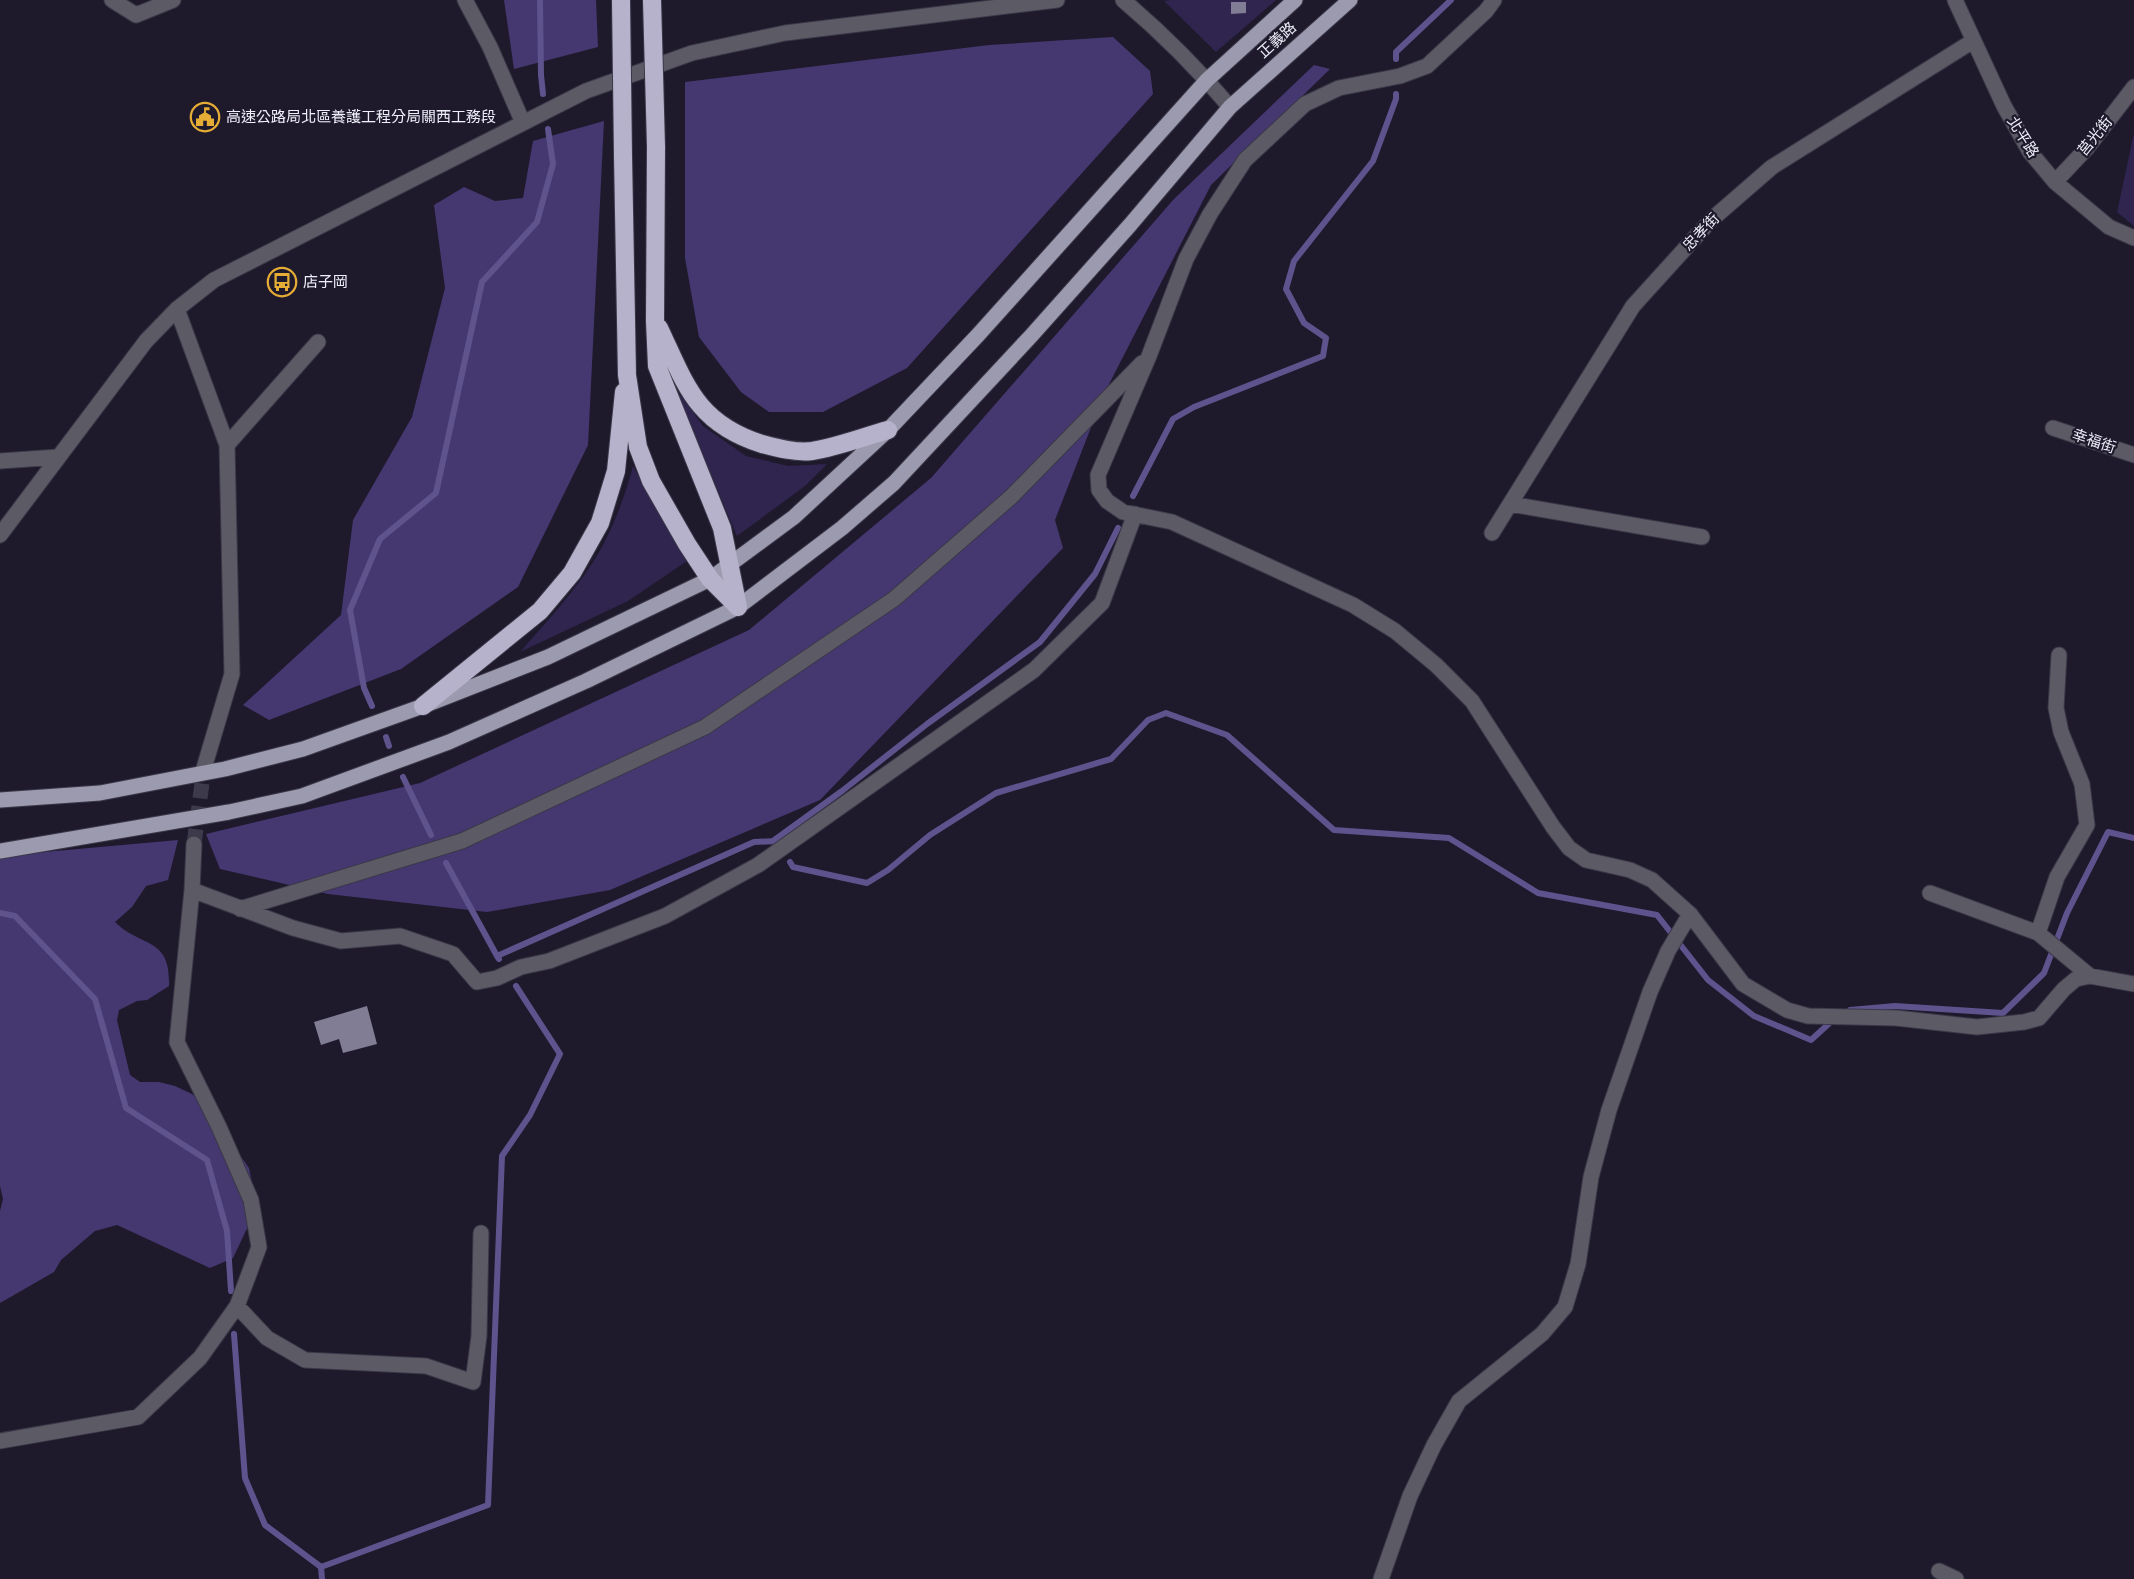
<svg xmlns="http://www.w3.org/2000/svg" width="2134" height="1579" font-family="Quicksand,'Noto Sans TC',sans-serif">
<rect width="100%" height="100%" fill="#1e1a2c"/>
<path fill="#2f254f" d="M1171,0h105l-60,52 -52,-51z
M2134,133v93l-17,-14z
M673,385l30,41 43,30 42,10 39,-2 -22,22 -68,50z
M633,466l54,95 -59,40 -108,51c22,-25 45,-50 65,-78 23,-32 38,-70 48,-108z"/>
<path fill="#453870" d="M504,0h92l2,47 -84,22z
M1113,37l37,34 3,23 -246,274 -84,44h-54l-28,-20 -42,-55 -14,-79v-176l304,-37z
M1314,65l16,4 -119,116 -107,209 -49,126 8,28 -243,252 -210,90 -123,22 -159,-18 -108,-25 -14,-35 214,-51 329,-153 182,-152 243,-279z
M604,121l-16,324 -70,142 -117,82 -132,51 -26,-15 98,-90 12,-95 59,-103 33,-129 -11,-83 30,-18 31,14 28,-3 10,-57z
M178,840l-10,40 -22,6 -14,21 -17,15c26,26 56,14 54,64l-22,14 -10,1 -18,9 -2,10 13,55 10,7h19l16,4 17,8 12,10 45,64 8,39 -24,51 -23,10 -93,-43 -22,6 -34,29 -7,12 -54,31v-92l3,-12 -3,-13v-330z"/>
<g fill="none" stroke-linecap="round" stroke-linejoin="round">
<path stroke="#5f538d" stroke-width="6" d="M540,0l1,75 2,19
M1396,59v-7l55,-52
M1133,496l40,-77 21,-12 129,-51 3,-18 -22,-15 -18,-34 8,-28 79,-100 23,-62v-5
M372,706l-8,-18 -14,-78 30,-71 56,-46 46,-211 55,-60 16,-58 -5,-35
M386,737l3,9
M403,777l28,58
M773,841l69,-50 85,-67 113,-82 55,-68 23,-46
M790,862l3,5 74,16 21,-13 42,-35 66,-42 115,-34 37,-39 18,-7 61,22 107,95 115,8 89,55 119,22 51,65 46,36 57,24 23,-21
M446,863l51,93
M0,913l15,3 80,83 31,109 81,52 20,71 4,60
M499,959l-2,-3 257,-114 22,-1
M1850,1010l45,-4 108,7 41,-40 23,-60 41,-81 26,6
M234,1334l11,144 20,47 56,42
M322,1579l-1,-12 167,-62 14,-349 28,-41 30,-61 -44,-68"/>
</g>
<path fill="#807d94" d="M1231,2h15v11l-15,1z
M367,1006l10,38 -34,9 -4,-14 -18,6 -7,-23z"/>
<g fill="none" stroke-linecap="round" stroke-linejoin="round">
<path stroke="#3d3a4b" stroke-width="15" stroke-dasharray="15 8" stroke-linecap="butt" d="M194,844l10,-76"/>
<g stroke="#3b3849" stroke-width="17">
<path id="minor" d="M112,0l24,15 37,-15
M465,0l25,47 33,76
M1123,0c39,33 74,68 107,107
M1494,0l-8,11 -59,55 -27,10 -61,12 -34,16 -60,56 -35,54 -24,45 -37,97 -51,119 1,15 8,11 16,11 49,10 181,83 42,26 41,34 36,36 81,126 16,21 17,12 44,10 22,10 38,34 53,70 44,26 21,6 88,2 81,9 47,-5 15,-4 25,-29 12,-10 14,-3 44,8
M1955,0l49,106 26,46 25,30 54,45 25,11
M2055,182l32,-34 47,-61
M177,309l50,136 5,229 -28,94
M2053,428l81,27
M227,445l91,-103
M0,461l58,-4
M1510,504l192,33
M1492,533l141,-227 78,-86 61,-53 201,-126
M0,535l146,-194 31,-32 37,-29 372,-189 106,-38 93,-20 272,-33
M192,890l101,38 48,13 59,-5 53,18 24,28 20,-4 24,-11 28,-6 116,-45 93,-51 276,-195 68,-67 33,-89
M1930,893l108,40 19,-56 30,-52 -5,-41 -21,-52 -5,-24 3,-53
M240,909l222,-68 243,-114 189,-128 117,-102 131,-134
M2038,933l52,43
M237,1306l30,32 38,22 121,6 47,16 6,-46 2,-103
M0,1441l138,-24 62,-59 37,-52 22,-59 -8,-47 -32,-73 -42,-85 15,-152 2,-46
M1939,1571l17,8
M1381,1579l29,-83 24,-51 25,-44 83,-67 23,-27 13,-43 13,-87 18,-67 41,-118 18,-41 22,-37"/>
</g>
<g stroke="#3b3849" stroke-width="17">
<path id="major" d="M0,800l100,-7 125,-24 78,-20 120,-43 125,-49 162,-78 84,-62 94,-87 90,-95 229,-255 88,-80
M0,851l229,-39 73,-16 147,-54 137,-61 152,-74 104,-79 52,-45 137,-147 99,-111 100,-118 120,-107"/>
</g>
<g stroke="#3b3849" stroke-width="20">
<path id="highway" d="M656,147l-1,174 2,45 65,162 16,79
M623,156l4,219 11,72 13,34 36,63 23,35 28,28
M659,328c27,57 37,95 103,116 15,4 34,9 50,7 25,-4 51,-14 76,-21
M423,706l117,-95 32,-38 28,-50 16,-52 8,-79"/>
</g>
<use href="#minor" stroke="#5c5b65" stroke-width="15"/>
<use href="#major" stroke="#9c9aae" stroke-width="15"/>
<use href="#highway" stroke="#b6b2cb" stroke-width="18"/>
<g stroke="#3b3849" stroke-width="20" stroke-linecap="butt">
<path id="highway-bridge" d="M621,0l2,156
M652,0l4,147"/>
</g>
<use href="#highway-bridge" stroke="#b6b2cb" stroke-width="18"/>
</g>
<defs>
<g id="civic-ring" transform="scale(1.5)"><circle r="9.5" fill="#1e1a2c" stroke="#e5ad35" stroke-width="1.5"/><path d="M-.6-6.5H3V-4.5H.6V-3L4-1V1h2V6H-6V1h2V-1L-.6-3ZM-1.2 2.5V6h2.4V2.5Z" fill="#e5ad35"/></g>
<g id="bus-ring" transform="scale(1.5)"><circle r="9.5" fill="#1e1a2c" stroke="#e5ad35" stroke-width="1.5"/><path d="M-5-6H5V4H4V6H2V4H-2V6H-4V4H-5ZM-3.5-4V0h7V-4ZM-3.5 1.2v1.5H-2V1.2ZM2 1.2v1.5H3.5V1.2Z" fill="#e5ad35"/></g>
</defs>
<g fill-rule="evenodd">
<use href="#civic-ring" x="205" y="117"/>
<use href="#bus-ring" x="282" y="282"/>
</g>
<g text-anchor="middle" stroke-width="4.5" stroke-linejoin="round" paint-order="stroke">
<g font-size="15" fill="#efeefb" stroke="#1e1a2c">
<text transform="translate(1277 40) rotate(-42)" y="5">正義路</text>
<text transform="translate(2095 136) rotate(-51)" y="5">莒光街</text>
<text transform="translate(2023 137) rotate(58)" y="5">北平路</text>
<text transform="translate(1701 232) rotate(-46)" y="5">忠孝街</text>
<text transform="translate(2094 441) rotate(19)" y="5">幸福街</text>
</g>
<g font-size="15" fill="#efeefb" stroke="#1e1a2c" text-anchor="start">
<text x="226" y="122">高速公路局北區養護工程分局關西工務段</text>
<text x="303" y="287">店子岡</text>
</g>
</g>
</svg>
